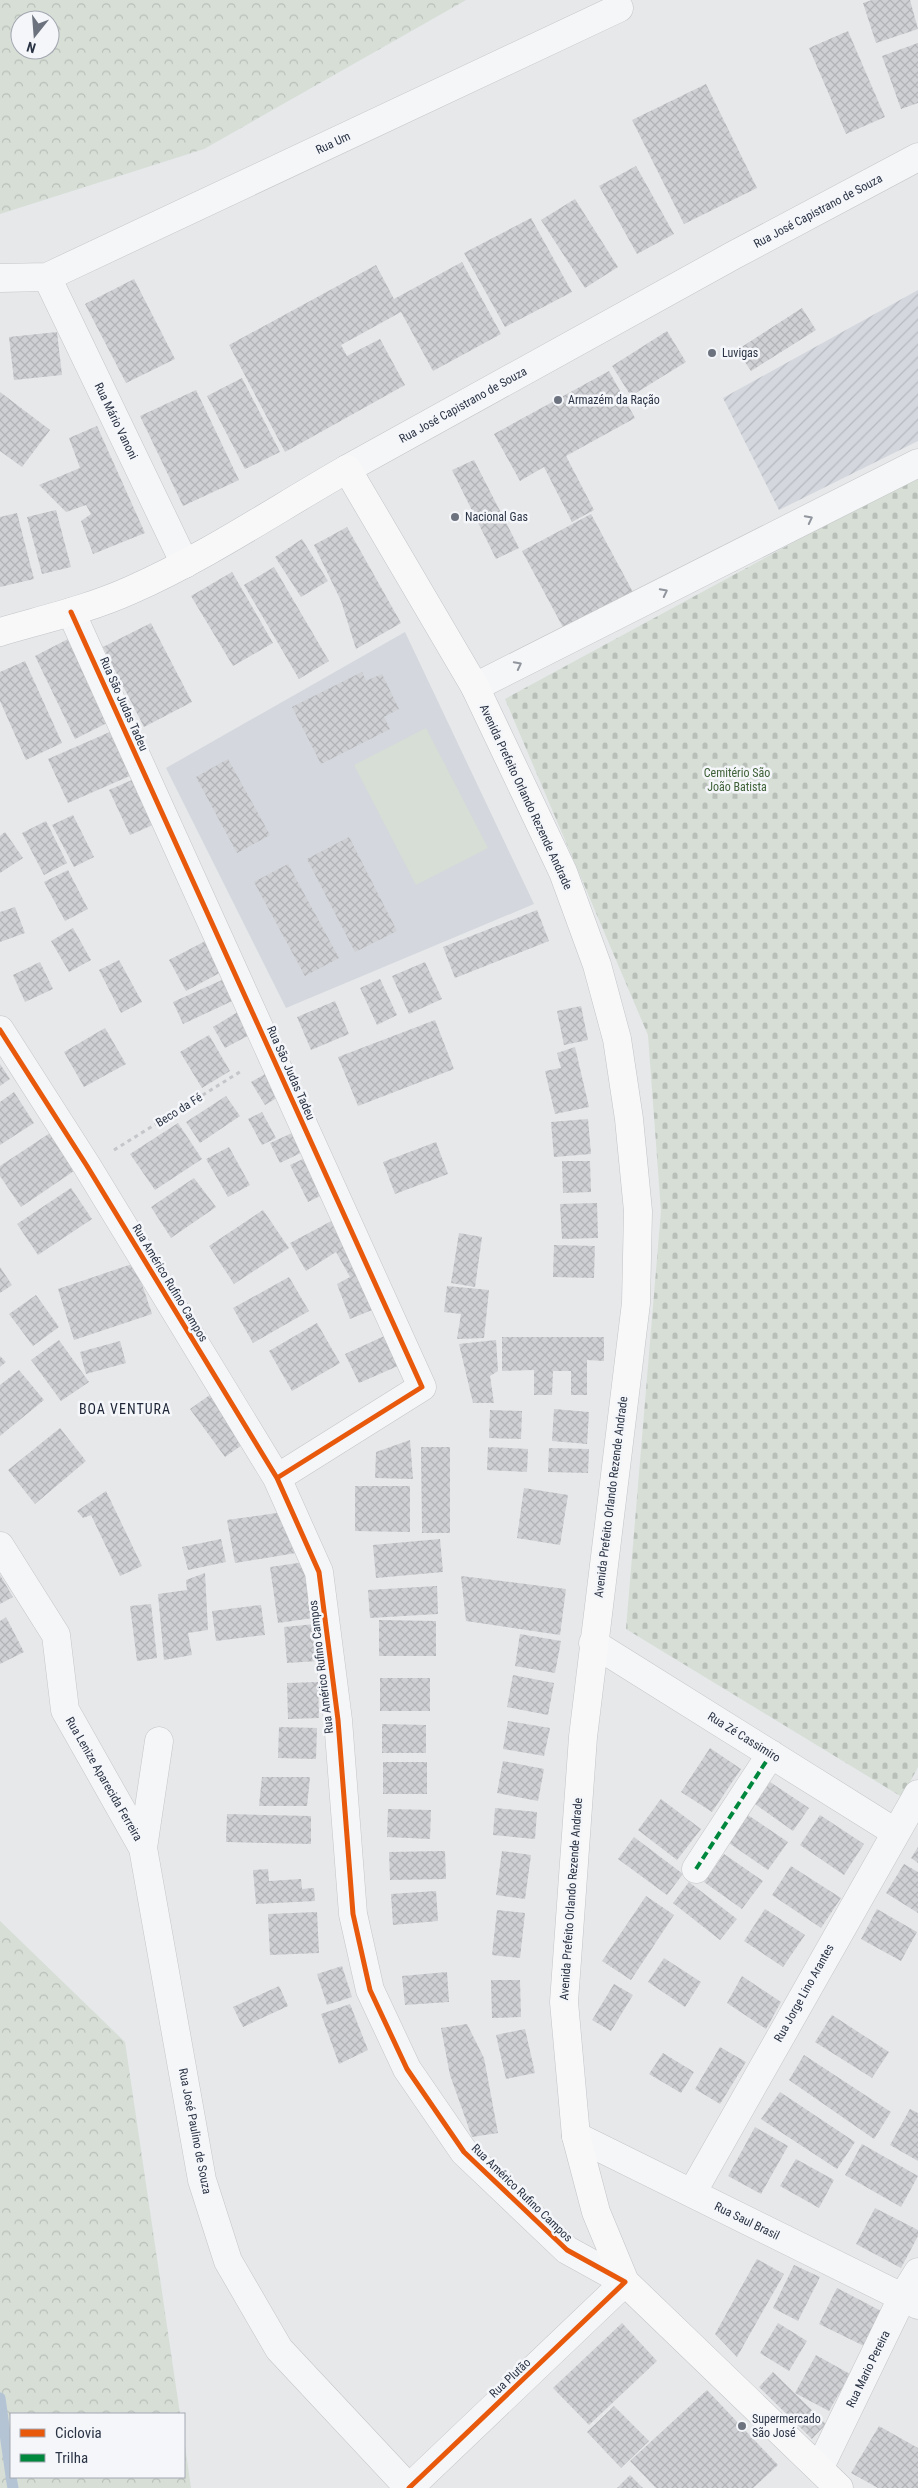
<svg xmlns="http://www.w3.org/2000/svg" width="918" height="2488" font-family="'Roboto Condensed',sans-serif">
<defs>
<pattern id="industrial-furrows" width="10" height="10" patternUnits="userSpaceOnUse" patternTransform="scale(1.25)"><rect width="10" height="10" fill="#d4d7dd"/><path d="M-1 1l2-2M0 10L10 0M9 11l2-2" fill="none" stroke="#b6b9bf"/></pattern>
<pattern id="forest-crowns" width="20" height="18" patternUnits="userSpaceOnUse" patternTransform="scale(1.25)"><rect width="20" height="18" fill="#d6ded6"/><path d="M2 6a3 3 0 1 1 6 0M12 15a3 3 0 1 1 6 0" fill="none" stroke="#b8bfb9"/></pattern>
<pattern id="cemetery-stones" width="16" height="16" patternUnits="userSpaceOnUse" patternTransform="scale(1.25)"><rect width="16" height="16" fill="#d6ded6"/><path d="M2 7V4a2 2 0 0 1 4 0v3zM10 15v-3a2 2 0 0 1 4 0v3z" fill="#b8bfb9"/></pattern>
<pattern id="building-cross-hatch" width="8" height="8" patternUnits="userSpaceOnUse" patternTransform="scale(1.25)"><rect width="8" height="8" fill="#ced0d3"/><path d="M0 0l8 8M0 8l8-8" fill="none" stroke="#b1b3b6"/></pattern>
</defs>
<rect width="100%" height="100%" fill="#e6e8ea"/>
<path fill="#d4d7dd" d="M405,632l129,272 -248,104 -120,-240z"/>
<path fill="url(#industrial-furrows)" d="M918,290v151l-139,69 -56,-112z"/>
<path fill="url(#forest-crowns)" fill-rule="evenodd" d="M0,0h466l-262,149 -204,65zM20,20h30v30h-30z
M0,1921l125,121 55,372h-169v63h173v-38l7,49h-191z"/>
<path fill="url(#cemetery-stones)" d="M918,475v1292l-16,30 -276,-168 35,-418 -13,-176 -143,-336z"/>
<path fill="#d6ded6" d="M426,728l62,120 -72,37 -62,-120z"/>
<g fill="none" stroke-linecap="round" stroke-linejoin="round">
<path stroke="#b4c4d5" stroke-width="11" d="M0,2398l11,78
M11,2477l2,11"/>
</g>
<path fill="url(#building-cross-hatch)" d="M872,0h38l8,29 -42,14 -13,-40z
M848,31l37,86 -39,17 -37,-86z
M918,43v60l-17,6 -19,-53z
M706,84l51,104 -73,36 -52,-104z
M636,166l38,68 -37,20 -38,-68z
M575,199l43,68 -33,21 -44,-68z
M531,218l41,74 -67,35 -41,-74z
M462,262l39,72 -68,37 -32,-59 -60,33 6,11 33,-17 25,46 -120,67 -56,-107 147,-80 18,34z
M134,279l41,80 -49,24 -41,-79z
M802,308l14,22 -65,41 -14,-21z
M667,331l19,31 -55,34 -19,-30z
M57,332l5,43 -48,5 -5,-43z
M609,371l26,47 -69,38 28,54 -22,12 -28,-55 -24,14 -26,-47z
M242,378l38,74 -35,17 -38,-73z
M196,390l43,90 -56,26 -43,-90z
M0,392l50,38 -28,37 -22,-16z
M97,426l48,107 -52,21 -12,-33 10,-7 -5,-9 -20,7 -27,-27 41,-17 -11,-30z
M474,460l45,88 -23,11 -44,-89z
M56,510l15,57 -29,7 -15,-57z
M17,513l17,66 -34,8v-70z
M591,514l43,80 -69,37 -43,-80z
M347,527l54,96 -45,26 -15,-48 -27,-56z
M302,539l26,42 -27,16 -26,-40z
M274,567l55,94 -30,18 -55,-94z
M232,572l41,71 -40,23 -42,-70z
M151,623l41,79 -48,25 -41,-80z
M70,638l41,83 -36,18 -40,-83z
M25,661l37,82 -36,17 -26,-59v-29z
M362,672l4,9 16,-7 17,35 -15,8 6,12 -69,35 -29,-57z
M112,731l20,44 -64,28 -20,-44z
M228,759l42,76 -33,18 -41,-76z
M134,779l21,45 -25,11 -21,-45z
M73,815l21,42 -20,10 -22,-42z
M46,821l21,42 -23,12 -22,-42z
M5,832l18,26 -23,15v-37z
M349,837l48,94 -42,21 -48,-93z
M288,864l51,94 -34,18 -51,-94z
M68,870l20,39 -23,12 -21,-39z
M15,907l10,26 -25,9v-30z
M537,910l12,31 -94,37 -12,-31z
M73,928l18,32 -22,12 -18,-31z
M213,937l16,31 -43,23 -17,-31z
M119,960l23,42 -21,11 -22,-43z
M40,962l13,27 -28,13 -12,-27z
M425,962l17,37 -33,15 -17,-38z
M233,975l10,21 -60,28 -10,-22z
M380,979l17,36 -20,10 -17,-37z
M335,1001l14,33 -38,16 -14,-33z
M581,1006l7,34 -24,5 -7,-34z
M246,1007l11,24 -32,17 -12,-21z
M435,1020l19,49 -96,37 -20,-49z
M105,1028l21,36 -42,23 -20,-35z
M209,1035l21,36 -28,17 -22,-36z
M575,1047l14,60 -34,7 -10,-43 16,-3 -4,-15z
M0,1064l10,15 -10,7z
M274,1069l11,24 -20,12 -14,-23z
M14,1092l20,31 -34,22v-43z
M226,1096l14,20 -40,27 -14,-21z
M262,1112l14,26 -14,7 -14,-26z
M588,1119l3,35 -37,3 -3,-35z
M178,1123l24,36 -47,31 -25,-36z
M301,1129l10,19 -31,15 -10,-20z
M50,1133l24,38 -53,36 -21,-31v-10z
M436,1142l12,32 -53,20 -12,-32z
M229,1147l21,38 -22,12 -22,-38z
M314,1154l16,37 -22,11 -18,-37z
M562,1161h28l1,31 -28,1z
M194,1178l22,29 -45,31 -20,-31z
M71,1188l21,31 -54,36 -21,-31z
M597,1203l1,35 -36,1 -2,-35z
M263,1210l26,38 -55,36 -25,-38z
M339,1217l43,89 -32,13 -13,-35 13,-7 -14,-25 -30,19 -16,-28z
M459,1233l23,4 -7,50 -24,-4z
M554,1245l41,1 -1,32 -41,-1z
M135,1263l17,51 -78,26 -16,-51z
M0,1267l12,18 -12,8z
M289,1277l20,34 -56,32 -20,-35z
M447,1286l42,4 -5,48 -27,1 4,-25 -17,-2z
M36,1295l23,32 -26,19 -24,-32z
M317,1323l23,40 -48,28 -23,-40z
M393,1332l14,30 -48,21 -14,-29z
M502,1337h102v24l-17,-1v35h-16v-24h-18l-1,24h-18v-25l-32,1z
M59,1340l30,42 -28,19 -30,-41z
M496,1340l2,31 -8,5 4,27h-21l-14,-59z
M120,1341l6,22 -40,11 -6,-22z
M0,1356l6,6 -6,5z
M19,1370l25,30 -44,36v-51z
M214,1392l35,48 -24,17 -35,-48z
M554,1409l35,3 -2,32 -35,-3z
M490,1410l32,1 -1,28 -32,-1z
M60,1428l26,33 -51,43 -27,-34z
M410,1440l3,39 -38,-1 1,-26z
M421,1447h29v86h-28z
M488,1447l40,2 -1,23 -40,-2z
M549,1448l40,1 -1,24 -40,-1z
M355,1486h55v46l-55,-1z
M524,1488l44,7 -8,50 -43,-7z
M106,1491l36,75 -22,10 -29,-61 -8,3 -6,-7z
M284,1512l18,40 -67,11 -8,-43z
M221,1539l5,23 -38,8 -6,-23z
M440,1539l3,33 -67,6 -3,-33z
M305,1562l8,56 -35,5 -8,-56z
M205,1573l3,57 -20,3 4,22 -28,5 -6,-66 29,-4 -1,-10z
M0,1575l13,22 -13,7z
M461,1576l105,13 -6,46 -94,-14z
M437,1586l1,28 -68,4 -2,-28z
M151,1604l6,54 -20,3 -7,-55z
M261,1605l4,30 -49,6 -4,-30z
M6,1617l18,35 -24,12v-43z
M379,1620l57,1v35h-57z
M315,1624l3,37 -31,2 -3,-36z
M520,1634l41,7 -6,32 -40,-7z
M513,1675l41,8 -6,32 -41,-8z
M380,1678h50v33h-50z
M318,1682l1,36 -31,1 -1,-36z
M508,1721l42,7 -6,28 -41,-7z
M382,1724l44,1v28h-44z
M279,1727l38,1 -1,31 -38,-1z
M710,1748l31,21 -29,43 -31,-20z
M503,1761l41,8 -6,32 -41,-8z
M383,1762h44v32h-44z
M262,1777h48l-3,29h-48z
M770,1782l39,26 -16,23 -38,-27z
M661,1799l40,30 -24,31 -39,-30z
M495,1808l42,4 -2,27 -42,-4z
M388,1809l43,1 -1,29 -43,-2z
M227,1814l84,2v28l-85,-2z
M748,1815l40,27 -20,28 -39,-27z
M820,1815l44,29 -20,31 -44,-30z
M634,1837l49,37 -16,21 -49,-36z
M918,1847v16l-7,-5z
M445,1851l1,28 -56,1 -1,-28z
M502,1851l29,4 -6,44 -29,-4z
M724,1854l39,27 -21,28 -38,-27z
M904,1864l14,8v41l-32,-20z
M791,1866l50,32 -20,30 -49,-33z
M268,1869l1,12 32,-2 1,10 12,-1 1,13 -59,3 -3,-34z
M689,1882l48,37 -17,21 -47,-37z
M436,1891l2,30 -45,4 -2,-31z
M646,1896l28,19 -43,65 -29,-19z
M765,1909l40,26 -22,32 -39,-26z
M877,1909l40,23 -16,29 -40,-22z
M497,1910l28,3 -5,45 -28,-3z
M317,1912l2,41 -49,2 -2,-41z
M664,1958l37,24 -16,25 -37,-25z
M342,1966l10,31 -25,8 -10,-31z
M447,1972l2,30 -44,3 -3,-29z
M742,1976l39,26 -15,27 -39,-26z
M491,1980h29l1,37 -29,1z
M614,1984l19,11 -22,36 -19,-11z
M279,1986l9,20 -45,21 -10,-20z
M350,2004l18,46 -29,14 -18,-50z
M832,2015l57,37 -17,26 -57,-36z
M467,2024l17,34 14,75 -26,4 -22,-62 -9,-47z
M525,2029l10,44 -29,6 -10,-44z
M720,2047l26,15 -26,42 -25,-15z
M663,2053l31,19 -13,21 -32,-19z
M804,2055l87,57 -17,27 -85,-59z
M780,2092l75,50 -18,27 -76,-50z
M910,2109l8,4v48l-28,-16z
M755,2127l33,19 -27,48 -33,-18z
M862,2144l56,32 -17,31 -56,-32z
M796,2159l38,21 -15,28 -39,-22z
M875,2208l43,22v6l-17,32 -45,-24z
M757,2259l27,15 -47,83 -22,-23z
M794,2265l26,12 -22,44 -25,-13z
M837,2288l48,25 -17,35 -49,-24z
M622,2323l35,38 -68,64 -36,-37z
M778,2323l29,18 -18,30 -29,-18z
M816,2355l34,19 -21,37 -34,-18z
M773,2372l53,52 -14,15 -53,-52z
M707,2390l71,75 -25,23h-97l-26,-27z
M614,2406l35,35 -28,27 -34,-36z
M879,2426l39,22v40h-40l-27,-15z
M630,2475l13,13h-26z"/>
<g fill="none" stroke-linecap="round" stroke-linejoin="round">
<g stroke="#c4c6c8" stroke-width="29">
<path id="minor" d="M47,277l138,287
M0,278l47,-1 572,-269
M71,612l351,775 -145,91
M475,687l443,-224
M0,1030l87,136 190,312 42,94 19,148 15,194 17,76 37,79 57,83 103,98 58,32 -216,206
M0,1546l56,89 9,75 78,138
M593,1643l302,189
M159,1741l-16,107 59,332 26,81 51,88 130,139
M696,1869l75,-115
M576,2136l342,169
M692,2193l226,-399
M820,2467l82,-169 16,-26"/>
</g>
<g stroke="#c4c6c8" stroke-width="29">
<path id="tertiary" d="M347,469l387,-214 184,-98"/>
</g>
<g stroke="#c2c5c8" stroke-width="29">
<path id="primary" d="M0,632c44,-13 89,-23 131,-42 75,-33 144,-80 216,-121l128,218 88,185 34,93 20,74 12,80 9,92 -2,92 -53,434 -19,265 12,134 20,76 29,70 214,206"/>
</g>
<path stroke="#c5c6ca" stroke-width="3" stroke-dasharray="4 4" stroke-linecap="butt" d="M114,1150l129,-80"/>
<use href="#minor" stroke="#f5f6f7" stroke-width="28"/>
<use href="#tertiary" stroke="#f5f6f7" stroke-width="28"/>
<use href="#primary" stroke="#f8f8f8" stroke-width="28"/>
<path stroke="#00873e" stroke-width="4" stroke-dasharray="8 4" stroke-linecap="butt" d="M696,1869l75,-115"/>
<g stroke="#f4f6f9" stroke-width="8">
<path id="cycleway" d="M71,612l351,775 -145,91
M0,1030l87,136 190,312 42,94 19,148 15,194 17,76 37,79 57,83 103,98 58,32 -216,206"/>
</g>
<use href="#cycleway" stroke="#e8590c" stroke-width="5"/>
</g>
<defs><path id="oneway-chevron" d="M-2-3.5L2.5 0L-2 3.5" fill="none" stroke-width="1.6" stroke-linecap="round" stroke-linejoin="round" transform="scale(1.25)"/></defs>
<g stroke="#90959e">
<use href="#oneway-chevron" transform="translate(809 519) rotate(-27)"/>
<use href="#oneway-chevron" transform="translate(664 592) rotate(-27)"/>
<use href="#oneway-chevron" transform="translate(518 665) rotate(-27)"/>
</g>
<g fill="#6c737f" stroke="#f4f6f9" stroke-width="2">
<circle cx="712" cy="353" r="5"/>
<circle cx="558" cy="400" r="5"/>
<circle cx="455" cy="517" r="5"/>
<circle cx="742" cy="2426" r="5"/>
</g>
<g text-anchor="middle" stroke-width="5" stroke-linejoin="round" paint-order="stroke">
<g font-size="12" fill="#2b3445" stroke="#f4f6f9">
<text transform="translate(333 143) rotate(-25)" y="4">Rua Um</text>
<text transform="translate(818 211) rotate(-28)" y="4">Rua José Capistrano de Souza</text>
<text transform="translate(463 405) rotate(-29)" y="4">Rua José Capistrano de Souza</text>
<text transform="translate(116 421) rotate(64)" y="4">Rua Mário Vanoni</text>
<text transform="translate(124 704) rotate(66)" y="4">Rua São Judas Tadeu</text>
<text transform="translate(526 797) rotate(65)" y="4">Avenida Prefeito Orlando Rezende Andrade</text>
<text transform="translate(291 1073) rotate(66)" y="4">Rua São Judas Tadeu</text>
<text transform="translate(179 1110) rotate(-32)" y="4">Beco da Fé</text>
<text transform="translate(170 1283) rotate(59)" y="4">Rua Américo Rufino Campos</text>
<text transform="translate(611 1497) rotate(-83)" y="4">Avenida Prefeito Orlando Rezende Andrade</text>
<text transform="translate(321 1667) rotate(-97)" y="4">Rua Américo Rufino Campos</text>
<text transform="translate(744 1737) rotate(32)" y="4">Rua Zé Cassimiro</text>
<text transform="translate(104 1779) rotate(60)" y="4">Rua Lenize Aparecida Ferreira</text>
<text transform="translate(571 1899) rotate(-86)" y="4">Avenida Prefeito Orlando Rezende Andrade</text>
<text transform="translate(804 1993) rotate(-61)" y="4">Rua Jorge Lino Arantes</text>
<text transform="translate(195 2131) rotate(79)" y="4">Rua José Paulino de Souza</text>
<text transform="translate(522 2193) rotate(44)" y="4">Rua Américo Rufino Campos</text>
<text transform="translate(747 2221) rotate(26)" y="4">Rua Saul Brasil</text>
<text transform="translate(868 2369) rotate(-64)" y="4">Rua Mario Pereira</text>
<text transform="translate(510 2378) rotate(-43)" y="4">Rua Plutão</text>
</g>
<g font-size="12" fill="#2b3445" stroke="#f4f6f9" text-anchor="start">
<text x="722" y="357">Luvigas</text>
<text x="568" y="404">Armazém da Ração</text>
<text x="465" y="521">Nacional Gas</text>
<text x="752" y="2423">Supermercado<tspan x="752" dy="14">São José</tspan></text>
</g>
<g font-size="12" fill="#3f6138" stroke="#f4f6f9">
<text x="737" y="777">Cemitério São<tspan x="737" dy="14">João Batista</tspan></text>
</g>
<g font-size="14" letter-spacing="1" fill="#1d2536" stroke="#f4f6f9">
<text x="125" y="1414">BOA VENTURA</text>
</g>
</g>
<rect x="10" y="2413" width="175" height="65" fill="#f4f6f9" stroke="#a4a8b1"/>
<rect x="20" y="2429" width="25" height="8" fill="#e8590c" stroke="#a4a8b1"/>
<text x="55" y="2438" font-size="15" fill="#2b3445">Ciclovia</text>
<rect x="20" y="2454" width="25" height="8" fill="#00873e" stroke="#a4a8b1"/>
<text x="55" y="2463" font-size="15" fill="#2b3445">Trilha</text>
<g transform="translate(35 35) rotate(197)"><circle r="24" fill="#f4f6f9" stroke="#a4a8b1"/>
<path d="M0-4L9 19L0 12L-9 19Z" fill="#6c737f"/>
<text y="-8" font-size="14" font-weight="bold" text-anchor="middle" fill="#2b3445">N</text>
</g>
</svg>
